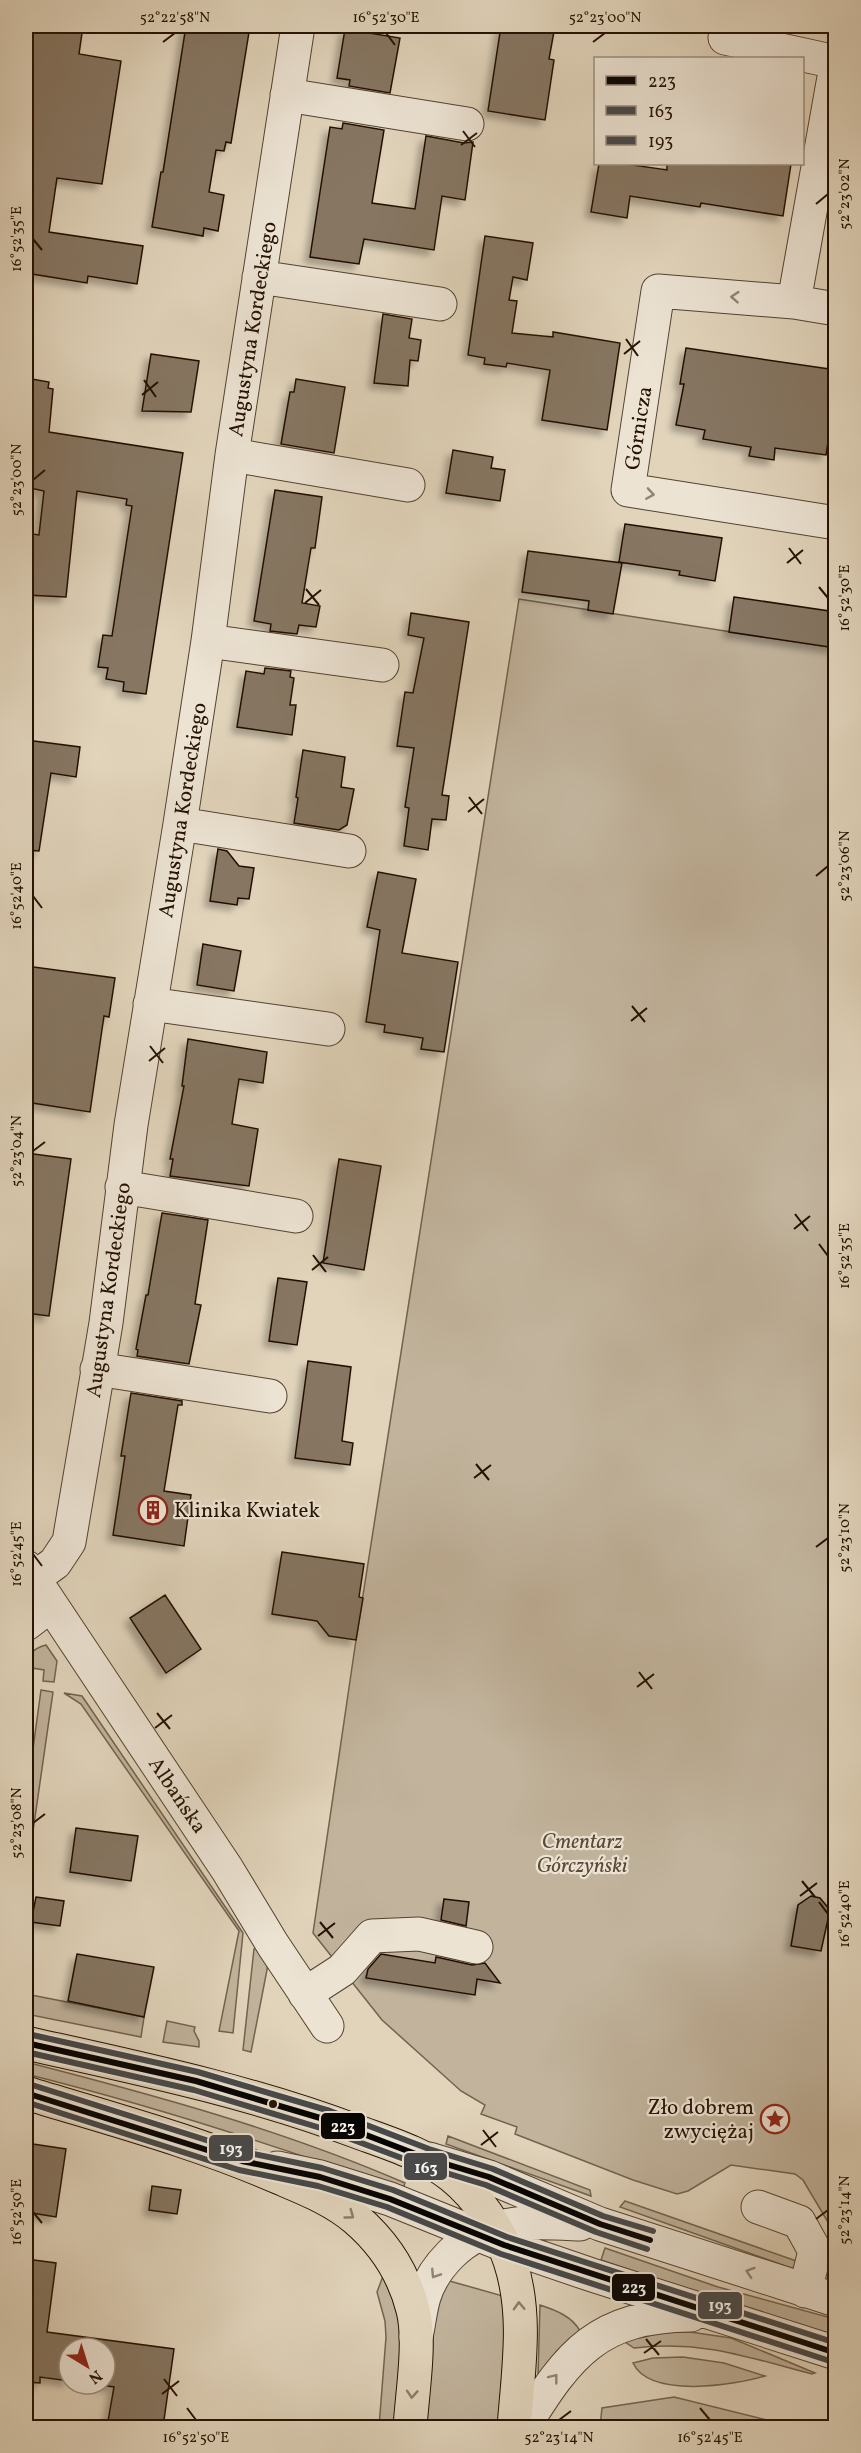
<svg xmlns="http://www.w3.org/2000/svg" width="861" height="2453" font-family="Vollkorn,serif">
<defs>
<filter id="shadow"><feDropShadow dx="-5.5" dy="5.5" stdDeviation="3" flood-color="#0004"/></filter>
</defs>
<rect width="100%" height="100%" fill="#e1d4bb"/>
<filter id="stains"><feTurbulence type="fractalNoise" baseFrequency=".00333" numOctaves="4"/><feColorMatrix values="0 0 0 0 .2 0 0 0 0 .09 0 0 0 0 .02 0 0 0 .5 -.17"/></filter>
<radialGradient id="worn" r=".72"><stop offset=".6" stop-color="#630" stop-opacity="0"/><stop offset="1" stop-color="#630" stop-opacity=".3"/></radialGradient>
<path fill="#c1b39c" stroke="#72624f" stroke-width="1.5" d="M519,599l316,49v1586l-32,-54 -8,-6 -64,-9 -43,26 -11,3 -44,-14 -118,-46 2,-7 -36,-13 4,-9 -24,-14 -79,-71 -69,-87 43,-293z
M46,1645l11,16 -3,21 -11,-1 1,-11 -18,-3c0,-13 9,-19 20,-22z
M41,1690l12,2 -22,153 -5,-1v-44z
M64,1693l18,3 161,237 -10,100 -14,-2 20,-100 -158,-227z
M264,1945l4,17 -1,8 -16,82 -8,-2 11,-101z
M26,1994l118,23 -3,20 -115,-23z
M167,2021l28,6 -1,4 5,10v6l-36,-5z
M26,2062c128,33 257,68 379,121l-3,8c-124,-45 -248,-85 -376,-117z
M448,2136l142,54 1,6 -145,-52z
M625,2201l180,63 -7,4h-7l-171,-61z
M605,2248l113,39 117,32v17l-81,-24 -153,-52z
M383,2276c4,10 10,20 13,30 11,38 1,83 -2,121h-15l7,-90 -1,-16 -8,-29z
M446,2280l57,16 3,30 -8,101 -73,1c4,-49 2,-103 21,-148z
M540,2305c15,5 32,11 40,26l-23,20 -19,25z
M654,2332h36l41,6 84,35 -3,1c-65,-17 -110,-34 -178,-26l-12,-8z
M683,2357l41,6 41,13c-30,9 -115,23 -132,-13l20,-5z
M674,2397l121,30h-195l2,-19z"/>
<path fill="#867662" stroke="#241102" stroke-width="1.5" filter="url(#shadow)" d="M32,26h51l-4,28 42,7 -19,123 -45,-6 -8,54 94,14 -6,38 -49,-8 -1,7 -61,-10v-203z
M186,26h64l-19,117 -5,-1 -2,9 -8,-1 -7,42 15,3 -6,36 -14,-3 -1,8 -51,-9 9,-55h2z
M501,26h54l-6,33 5,1 -9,60 -57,-9z
M345,29l55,9 -10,55 -41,-7 1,-6 -13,-2z
M343,123l41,7 -12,73 43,6 11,-73 38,7 9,-1 -8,58 -23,-4 -8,54 -70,-11 -5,25 -49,-7 20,-130 12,2z
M599,164h27l41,6v-6h124l-8,52 -82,-13 -1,4 -70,-11 -3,22 -36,-6z
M485,236l48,7 -6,37 -14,-3 -4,23 8,1 -5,32 41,4v-5l67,11 -13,87 -65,-10 8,-50 -43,-7 -1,4 -22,-3 1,-6 -17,-3z
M383,314l29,5 -3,19 12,2 -3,21 -8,-1 -2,26 -34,-3z
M686,348l150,22v74l-8,-2 -2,13 -51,-7 -1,12 -25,-4 2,-9 -48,-8 2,-9 -29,-5 8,-41h-4z
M151,354l48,7 -8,51 -49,-1z
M26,378l23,4 -1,6 5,1 -4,43 134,21 -37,241 -23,-3 1,-9 -18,-3 2,-11 -10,-1 5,-32 9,1 20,-130 -6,-1 1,-6 -50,-8 -11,106 -40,-2v-62l13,2 5,-44 -18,-4z
M296,379l49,8 -11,66 -53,-9 9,-52h4z
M453,450l40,7 -2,11 14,2 -5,31 -54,-8z
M275,490l47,7 -7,51h-4l-9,55 18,3 -4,21 -17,-2 -2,9 -27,-3 1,-7 -17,-3z
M625,524l97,14 -7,43 -36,-6 1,-4 -61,-9z
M528,551l94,12 -9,51 -25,-4 1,-9 -67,-9z
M734,597l102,15v36l-107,-16z
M411,613l58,9 -27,173 7,1 -3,24 -14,-1 -4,31 -24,-4 5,-38 -4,-1 9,-59 -17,-2 8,-54 8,1 11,-55 -16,-3z
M265,668l26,3 -1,6 4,1 -4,27h6l-4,30 -55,-8 9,-56 18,3z
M26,740l54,7 -4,30 -25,-4 -12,78 -13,-1z
M303,750l42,7 -4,30 13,2 -7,36 -8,5 -45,-7 4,-25 -2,-1z
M218,849l9,2 12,15 15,2 -5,31 -11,-1 -1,7 -27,-4z
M378,872l38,7 -14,74 56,9 -14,90 -23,-3 2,-11 -39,-6 1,-7 -19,-3 14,-92 -13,-3z
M203,944l38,7 -7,40 -37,-6z
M26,966l89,12 -6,39 -5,-1 -14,96 -64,-10z
M188,1039l79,13 -4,31 -24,-4 -7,45 26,5 -9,57 -79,-10 3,-17h-3l14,-73h-2z
M26,1153l45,6 -22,157 -23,-3z
M339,1159l42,7 -17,104 -41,-7z
M162,1213l46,7 -13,84 6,1 -12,59 -52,-8 1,-6 -2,-1 10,-54h2z
M278,1278l29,4 -10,63 -28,-4z
M308,1361l43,6 -9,74 11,2 -3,22 -55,-7z
M131,1393l51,8v4h-4l-14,86 27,4 -7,51 -71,-11 12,-79h-4z
M282,1552l82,12 -5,33 4,1 -7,42 -27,-4 -12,-15 -45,-7z
M165,1595l36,54 -35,24 -36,-55z
M76,1828l62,8 -7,45 -61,-9z
M811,1896l9,2 10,12 -9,41 -30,-5 7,-41z
M36,1897l28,4 -4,25 -29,-4z
M444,1899l25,3 -3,24 -25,-6z
M77,1954l77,13 -10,50 -76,-16z
M381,1954l54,9 1,-6 36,8 13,-2 15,20 -23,-4 -2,16 -109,-17 2,-9z
M26,2143l40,6 -10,68 -30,-5z
M152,2186l29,4 -4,24 -28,-4z
M26,2259l30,4 -9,69 127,17 -11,78h-56l7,-40 -21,-3h12v-36h-36v33l-29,-4v6l-14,-1z"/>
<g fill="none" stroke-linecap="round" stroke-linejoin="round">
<g stroke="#534230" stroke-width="35">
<path id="minor" d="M727,26l-2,12 111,24
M287,95l180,29
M259,277l181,27
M794,302l42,-236
M836,309l-42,-7 -136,-11 -30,199 208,33
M232,455l176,30
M208,641l174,24
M180,824l169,27
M150,1004l178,25
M122,1187l174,29
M97,1369l173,27
M26,1567l201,302 46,76 54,81
M33,1579l22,-16 14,-21 37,-219 25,-198 49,-301 28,-183 24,-186 66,-429
M26,1624l25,-19
M305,1994l37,-24 30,-34 47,-2 57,13
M429,2159l60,18 111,47 236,76
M277,2168l43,9 70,22 114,46 88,30 244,78
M758,2207l41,15 16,29 -10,40
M416,2337c3,-13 4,-27 8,-40 5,-17 15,-31 27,-43 36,-36 81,-32 129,-30
M523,2428c46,-75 75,-112 168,-113"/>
</g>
<g stroke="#241102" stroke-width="35">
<path id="major" d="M26,2043c112,25 224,48 332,89 33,12 66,22 94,44 26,21 48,54 58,85 18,54 8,111 4,167
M26,2093c85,26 172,49 254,85 26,11 54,22 76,41 28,24 48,55 57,91 8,32 -1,84 -3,118"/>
</g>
<use href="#minor" stroke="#ece3d3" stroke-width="33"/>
<use href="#major" stroke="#e1d4bb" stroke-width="33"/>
<g stroke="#ece3d3" stroke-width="10">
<path id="bus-1" d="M26,2043l170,38 131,39 99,38 63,19 111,47 50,16
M26,2093l216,68 78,16 70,22 114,46 332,108"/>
</g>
<g stroke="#ece3d3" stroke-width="10">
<path id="bus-2" d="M26,2052l168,38 130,39 99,37 63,19 110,47 51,17
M26,2102l213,68 79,16 69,21 114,47 332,108"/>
</g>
<g stroke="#ece3d3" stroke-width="10">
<path id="bus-3" d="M28,2034l170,38 132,39 99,38 64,20 110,47 50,15
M29,2084l215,68 78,16 71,22 114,47 329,106"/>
</g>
<use href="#bus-1" stroke="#000" stroke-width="6"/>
<use href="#bus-2" stroke="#45484a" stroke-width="6"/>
<use href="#bus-3" stroke="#45484a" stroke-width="6"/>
</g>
<defs><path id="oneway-chevron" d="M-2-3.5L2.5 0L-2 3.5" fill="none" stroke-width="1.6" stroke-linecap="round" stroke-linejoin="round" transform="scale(1.5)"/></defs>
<g stroke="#928475">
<use href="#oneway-chevron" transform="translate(735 297) rotate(-176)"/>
<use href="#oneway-chevron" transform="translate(650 494) rotate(9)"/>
<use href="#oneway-chevron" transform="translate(750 2272) rotate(-162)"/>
<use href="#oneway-chevron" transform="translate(435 2274) rotate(123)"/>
<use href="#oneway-chevron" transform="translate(554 2378) rotate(-52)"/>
</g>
<g stroke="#8c7c68">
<use href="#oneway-chevron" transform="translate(350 2215) rotate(36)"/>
<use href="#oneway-chevron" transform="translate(519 2306) rotate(-92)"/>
<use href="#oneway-chevron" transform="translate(412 2394) rotate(94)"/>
</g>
<path fill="none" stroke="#241102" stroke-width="2" d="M386,33l9,12M163,42l12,-9M593,42l12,-9M463,131l12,16M461,145l16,-12M816,204l12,-10M33,239l9,11M626,339l12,17M624,354l16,-13M144,380l12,17M142,395l16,-13M33,480l12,-10M789,548l12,16M787,563l16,-13M819,587l9,11M306,589l13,16M305,603l16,-13M469,797l13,17M468,812l16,-13M816,876l12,-10M33,896l9,12M632,1006l13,16M631,1021l16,-13M150,1046l13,17M149,1061l16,-13M33,1151l12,-9M795,1214l13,17M794,1229l16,-13M819,1244l9,12M313,1255l13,17M312,1270l16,-13M476,1464l13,16M474,1478l17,-13M816,1547l12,-9M33,1554l9,12M639,1672l13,17M637,1687l17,-13M157,1713l13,16M155,1728l17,-13M33,1823l12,-9M802,1881l13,16M800,1896l17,-13M819,1902l9,12M320,1922l13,16M318,1936l17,-13M483,2130l13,17M481,2145l17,-13M33,2212l9,11M816,2219l12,-9M646,2339l13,16M644,2353l17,-12M164,2379l13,17M162,2394l17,-13M187,2408l9,12M700,2408l10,12M559,2420l12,-9"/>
<defs>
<g id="building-ring" transform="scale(1.5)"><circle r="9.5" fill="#ece3d3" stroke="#8f2418" stroke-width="1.5"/><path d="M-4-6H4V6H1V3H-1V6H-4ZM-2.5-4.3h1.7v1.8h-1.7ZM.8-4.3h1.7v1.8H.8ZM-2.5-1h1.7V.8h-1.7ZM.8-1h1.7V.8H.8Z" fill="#8f2418"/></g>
<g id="sight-ring" transform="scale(1.5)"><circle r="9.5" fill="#ece3d3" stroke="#8f2418" stroke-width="1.5"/><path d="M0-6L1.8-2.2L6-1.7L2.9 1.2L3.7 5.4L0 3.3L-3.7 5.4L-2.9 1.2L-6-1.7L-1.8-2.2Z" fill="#8f2418"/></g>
</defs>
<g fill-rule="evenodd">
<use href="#building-ring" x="153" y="1510"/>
<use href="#sight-ring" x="775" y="2119"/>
</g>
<circle fill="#241102" stroke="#ece3d3" stroke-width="2" cx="273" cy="2104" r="5"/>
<g text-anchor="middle" stroke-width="4.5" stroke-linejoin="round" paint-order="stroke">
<g font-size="21" fill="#241102" stroke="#ece3d3">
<text transform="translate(252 329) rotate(-81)" y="7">Augustyna Kordeckiego</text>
<text transform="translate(638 428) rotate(-81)" y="7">Górnicza</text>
<text transform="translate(182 810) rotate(-81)" y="7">Augustyna Kordeckiego</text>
<text transform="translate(108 1290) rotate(-82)" y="7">Augustyna Kordeckiego</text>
<text transform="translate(178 1795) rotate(56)" y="7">Albańska</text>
</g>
<g font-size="21" fill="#241102" stroke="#ece3d3" text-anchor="start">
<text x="174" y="1517">Klinika Kwiatek</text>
<text x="754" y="2114" text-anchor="end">Zło dobrem<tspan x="754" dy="24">zwyciężaj</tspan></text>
</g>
<g font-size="21" font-style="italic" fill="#5b4a38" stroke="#ece3d3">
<text x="582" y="1848">Cmentarz<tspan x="582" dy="24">Górczyński</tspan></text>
</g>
</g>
<g stroke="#ece3d3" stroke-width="2">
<rect x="320" y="2112" width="46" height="28" rx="6" fill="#000"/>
<rect x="208" y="2134" width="46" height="28" rx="6" fill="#45484a"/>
<rect x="403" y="2152" width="45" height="29" rx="6" fill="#45484a"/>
<rect x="611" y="2273" width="45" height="29" rx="6" fill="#000"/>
<rect x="697" y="2291" width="46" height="29" rx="6" fill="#45484a"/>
</g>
<g font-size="16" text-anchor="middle" font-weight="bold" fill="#fff">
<text x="343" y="2132">223</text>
<text x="231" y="2154">193</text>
<text x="426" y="2173">163</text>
<text x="634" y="2293">223</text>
<text x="720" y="2311">193</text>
</g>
<rect width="861" height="2453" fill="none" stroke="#e1d4bb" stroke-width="66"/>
<rect x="594" y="57" width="210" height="108" fill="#ece3d3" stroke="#9c8f7f" stroke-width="1.5"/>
<rect x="606" y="76" width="30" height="9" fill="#000000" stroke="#9c8f7f" stroke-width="1.5"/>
<text x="648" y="87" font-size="18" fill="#241102">223</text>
<rect x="606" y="106" width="30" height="9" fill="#45484a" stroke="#9c8f7f" stroke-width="1.5"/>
<text x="648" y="117" font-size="18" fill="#241102">163</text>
<rect x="606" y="136" width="30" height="9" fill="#45484a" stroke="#9c8f7f" stroke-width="1.5"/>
<text x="648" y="147" font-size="18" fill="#241102">193</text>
<g transform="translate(87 2366) rotate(142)"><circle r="28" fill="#ece3d3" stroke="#9c8f7f" stroke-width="1.5"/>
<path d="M0-4.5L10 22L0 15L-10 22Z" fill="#8f2418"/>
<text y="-9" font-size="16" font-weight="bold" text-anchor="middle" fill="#241102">N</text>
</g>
<rect x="33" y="33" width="795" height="2387" fill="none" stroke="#241102" stroke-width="2"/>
<g font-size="15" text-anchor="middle" fill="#241102">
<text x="175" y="22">52°22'58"N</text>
<text x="386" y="22">16°52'30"E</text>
<text x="605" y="22">52°23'00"N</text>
<text transform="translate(844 194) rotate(-90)" y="5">52°23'02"N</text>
<text transform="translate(16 239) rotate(-90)" y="5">16°52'35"E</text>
<text transform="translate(16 480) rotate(-90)" y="5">52°23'00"N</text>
<text transform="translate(844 598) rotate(-90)" y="5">16°52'30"E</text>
<text transform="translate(844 866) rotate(-90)" y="5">52°23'06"N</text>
<text transform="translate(16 896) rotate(-90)" y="5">16°52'40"E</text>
<text transform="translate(16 1151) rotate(-90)" y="5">52°23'04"N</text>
<text transform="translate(844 1256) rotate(-90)" y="5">16°52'35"E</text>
<text transform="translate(844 1538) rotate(-90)" y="5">52°23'10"N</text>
<text transform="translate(16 1554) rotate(-90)" y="5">16°52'45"E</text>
<text transform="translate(16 1823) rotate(-90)" y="5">52°23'08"N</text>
<text transform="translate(844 1914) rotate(-90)" y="5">16°52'40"E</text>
<text transform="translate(844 2210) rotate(-90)" y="5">52°23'14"N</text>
<text transform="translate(16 2212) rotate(-90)" y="5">16°52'50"E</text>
<text x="196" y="2442">16°52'50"E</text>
<text x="559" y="2442">52°23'14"N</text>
<text x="710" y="2442">16°52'45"E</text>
</g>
<rect width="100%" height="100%" filter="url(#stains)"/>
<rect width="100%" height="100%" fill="url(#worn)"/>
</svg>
